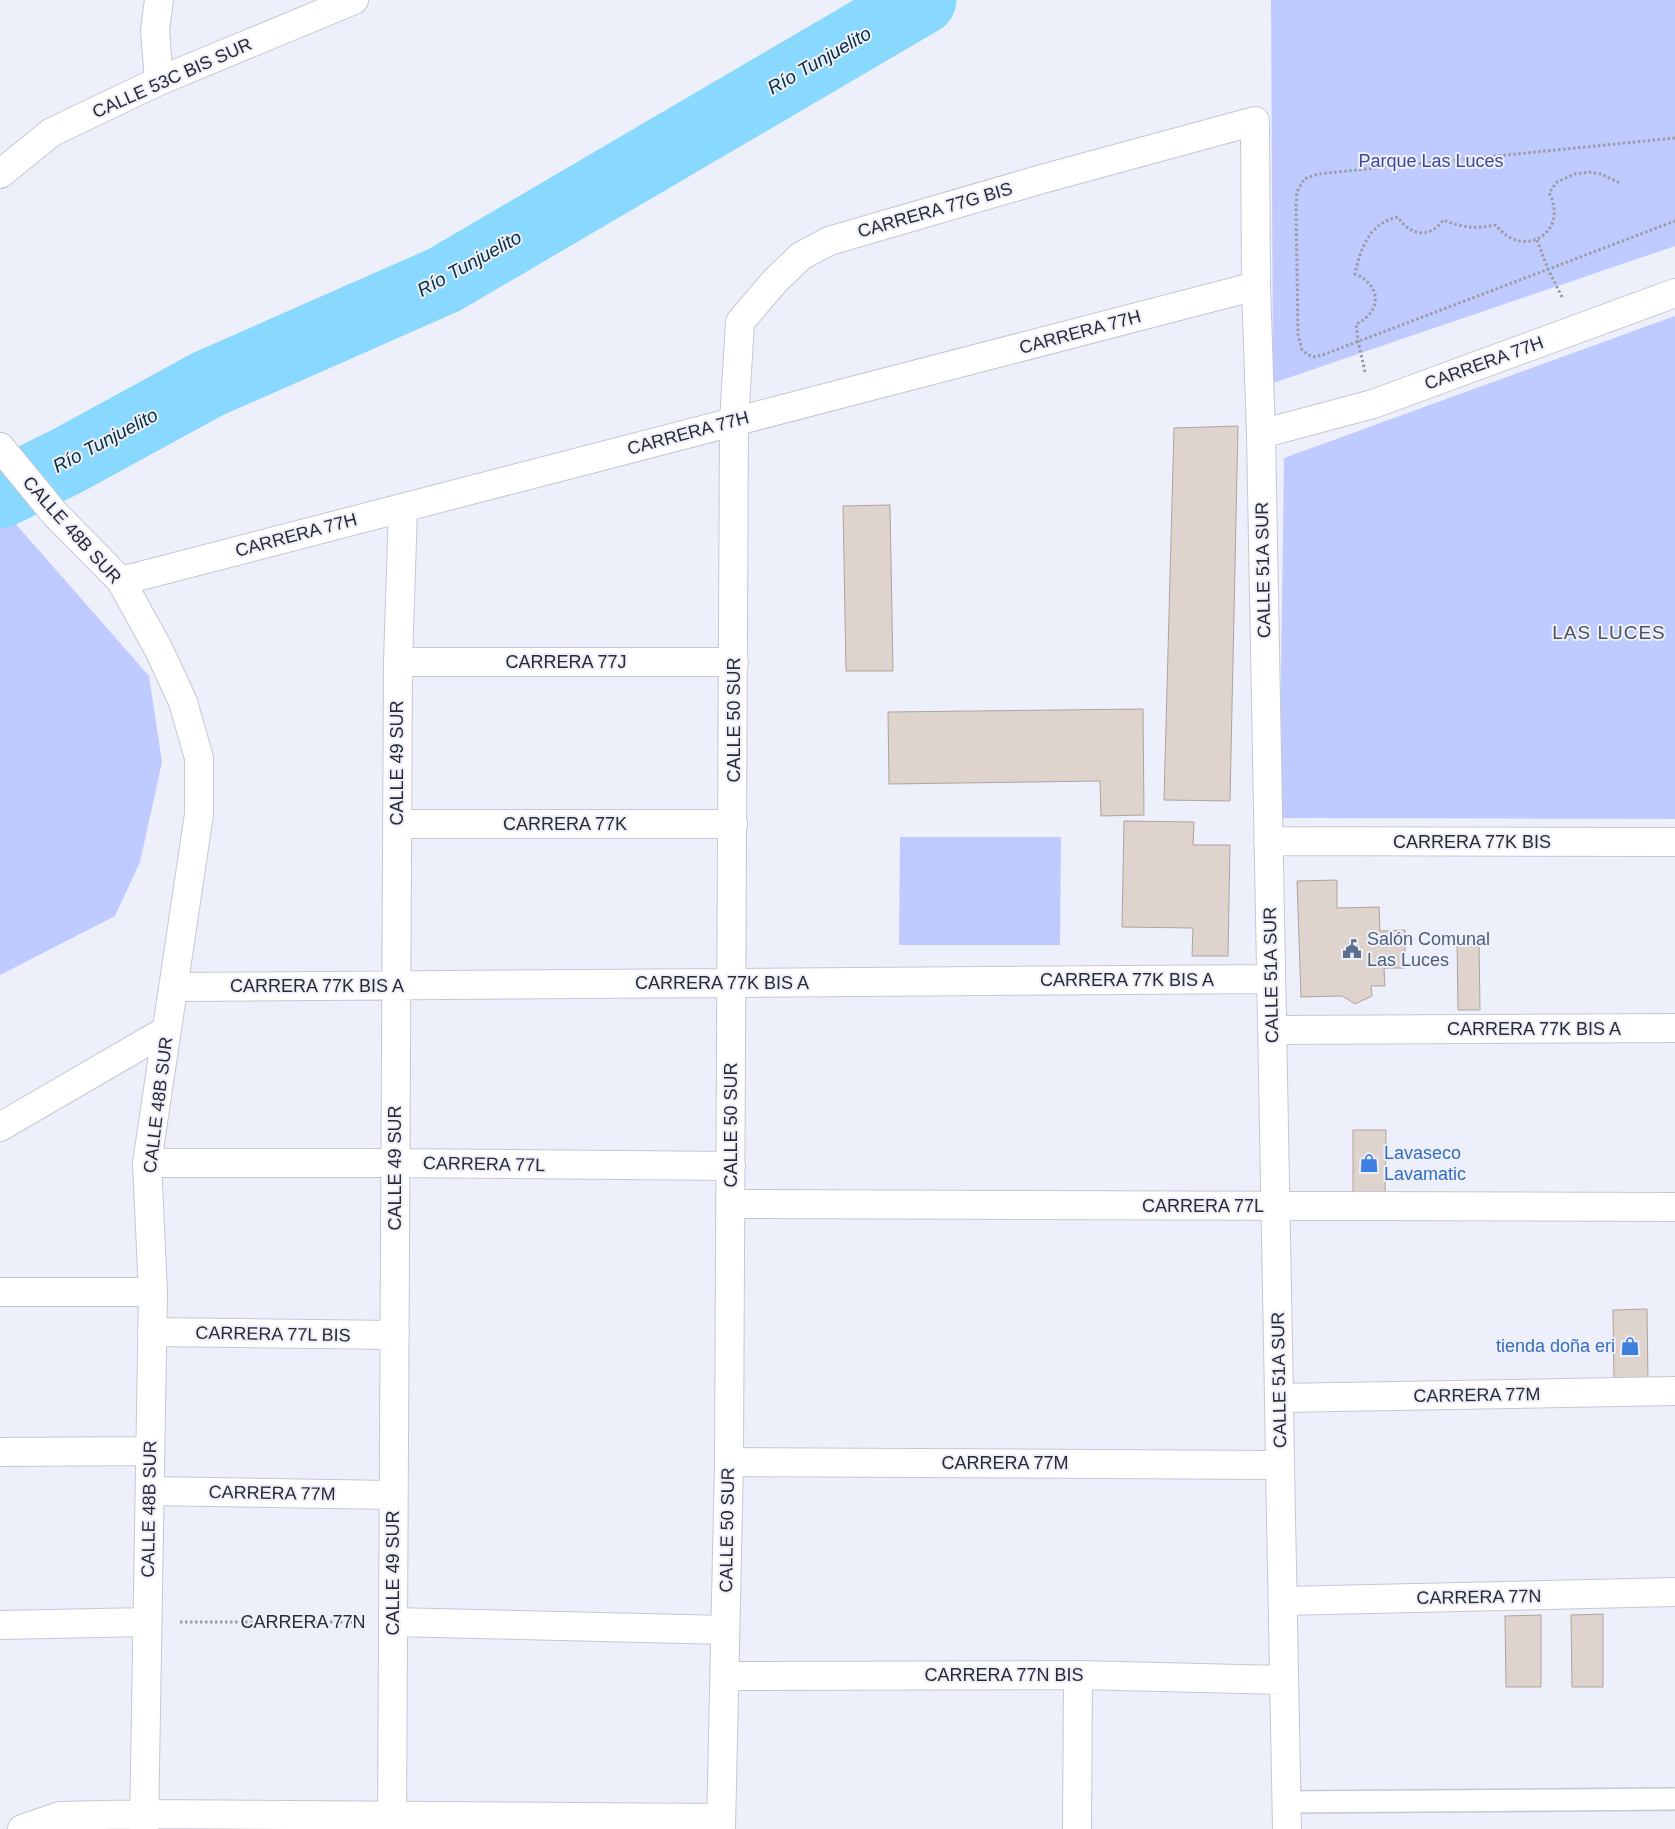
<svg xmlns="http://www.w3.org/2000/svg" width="1675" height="1829" font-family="Helvetica,sans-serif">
<rect width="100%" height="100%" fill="#edf0fb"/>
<path fill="#bfcbfe" d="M1271,0h404v246l-402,137z
M1675,316v503l-396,-1 5,-360z
M0,506l149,170 13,86 -22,100 -25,54 -115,59z
M900,837h161l-1,108h-161z"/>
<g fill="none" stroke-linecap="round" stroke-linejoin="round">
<path stroke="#89d8fe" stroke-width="69" d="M0,494l67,-33 141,-77 236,-104 478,-280"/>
</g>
<path fill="#ded4cd" stroke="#aea49d" d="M1238,426l-8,375 -66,-1 10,-372z
M890,505l3,166h-47l-3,-165z
M1143,709l1,106 -43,1 -1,-35 -211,3 -1,-72z
M1124,821l70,1 -1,23h37l-2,111h-36l1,-28 -71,-1z
M1337,880v28l42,-1 1,24 25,-1v38h-21l1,18h-14l1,10 -17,8 -13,-8 -41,1 -4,-116z
M1457,940h22l1,70h-22z
M1353,1130h33l-1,66 -32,-1z
M1647,1309l1,73h-34l-1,-72z
M1603,1614v73h-31l-1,-72z
M1541,1615v72h-35l-1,-71z"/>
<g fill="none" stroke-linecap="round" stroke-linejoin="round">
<g stroke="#c5c8d3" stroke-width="24">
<path id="service" d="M1287,1802l388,-3"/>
</g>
<g stroke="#c5c8d3" stroke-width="30">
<path id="minor" d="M159,81l-4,-51 4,-30
M0,174l52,-42 107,-51 195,-81
M1261,434l112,-30 302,-111
M0,447l55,67 66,67 38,69 24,52 16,56v56l-52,349 6,129 -9,537
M121,581l1135,-295
M398,662h336
M397,824h336
M1268,841l407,1
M173,987l1098,-8
M1272,1030l403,-2
M0,1127l167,-97
M147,1163h248l336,3
M731,1204l944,3
M0,1292h153
M152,1332l243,3
M0,1452l150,-1
M729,1462l5,-1040 6,-100 35,-41 26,-25 28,-15 213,-62 213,-58 1,165 5,148 18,964
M1280,1465l7,364
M150,1491l243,4
M1283,1601l392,-9
M393,1622l332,8
M0,1625l147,-3
M725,1676l353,-1 206,5
M22,1829l38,-13 85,-2 576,4
M392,1829l6,-1167 5,-154
M1077,1829l1,-154"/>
</g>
<g stroke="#c5c8d3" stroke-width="30">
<path id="tertiary" d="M721,1829l8,-367 551,3 -1,-67 396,-7"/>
</g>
<path stroke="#9b9da5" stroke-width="3" stroke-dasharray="2.5 2.5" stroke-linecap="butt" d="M1675,138l-357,36 -14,5 -7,13 -1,15 2,127 4,16 6,5 7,2 10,-3 350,-133
M1537,240l11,29 15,30
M1365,372l-7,-31 -2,-17c26,-12 26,-39 -1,-50 5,-25 15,-52 43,-57 12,19 32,22 45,3 21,8 32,9 53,5 27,36 74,7 53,-32l8,-11 18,-8 14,-2 12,2 19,9
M180,1622h179"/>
<use href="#service" stroke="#fff" stroke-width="21"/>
<use href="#minor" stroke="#fff" stroke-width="28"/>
<use href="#tertiary" stroke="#fff" stroke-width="28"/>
</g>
<defs>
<g id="civic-bare" transform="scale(1.5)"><path d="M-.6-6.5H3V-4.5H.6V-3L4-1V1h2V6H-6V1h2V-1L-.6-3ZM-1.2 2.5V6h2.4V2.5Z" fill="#5c6f8a" stroke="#edf0fb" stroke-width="2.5" paint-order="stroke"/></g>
<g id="shop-bare" transform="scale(1.5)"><path d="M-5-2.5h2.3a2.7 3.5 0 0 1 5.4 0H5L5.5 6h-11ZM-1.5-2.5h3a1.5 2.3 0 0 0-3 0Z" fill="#3f7fe0" stroke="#edf0fb" stroke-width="2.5" paint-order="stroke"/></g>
</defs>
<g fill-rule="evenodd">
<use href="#civic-bare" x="1352" y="949"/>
<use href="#shop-bare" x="1369" y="1163"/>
<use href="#shop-bare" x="1630" y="1346"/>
</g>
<g text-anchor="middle" stroke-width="4" stroke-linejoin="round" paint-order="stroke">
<g font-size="18" fill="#2b2c31" stroke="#edf0fb">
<text transform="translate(172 78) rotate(-24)" y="6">CALLE 53C BIS SUR</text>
<text transform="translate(935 210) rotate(-16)" y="6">CARRERA 77G BIS</text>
<text transform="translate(1080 332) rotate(-15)" y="6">CARRERA 77H</text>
<text transform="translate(1484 363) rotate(-20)" y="6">CARRERA 77H</text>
<text transform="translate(688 433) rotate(-15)" y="6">CARRERA 77H</text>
<text transform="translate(72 530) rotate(48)" y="6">CALLE 48B SUR</text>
<text transform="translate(296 535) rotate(-15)" y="6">CARRERA 77H</text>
<text transform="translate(1263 570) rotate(-91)" y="6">CALLE 51A SUR</text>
<text x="566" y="668">CARRERA 77J</text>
<text transform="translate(734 720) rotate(-90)" y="6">CALLE 50 SUR</text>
<text transform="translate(397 763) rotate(-90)" y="6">CALLE 49 SUR</text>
<text x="565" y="830">CARRERA 77K</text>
<text x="1472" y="848">CARRERA 77K BIS</text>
<text transform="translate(1271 975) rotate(-91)" y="6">CALLE 51A SUR</text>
<text x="1127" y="986">CARRERA 77K BIS A</text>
<text x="722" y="989">CARRERA 77K BIS A</text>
<text x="317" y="992">CARRERA 77K BIS A</text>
<text x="1534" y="1035">CARRERA 77K BIS A</text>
<text transform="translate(158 1105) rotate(-83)" y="6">CALLE 48B SUR</text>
<text transform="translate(731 1125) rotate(-90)" y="6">CALLE 50 SUR</text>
<text transform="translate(484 1164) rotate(1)" y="6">CARRERA 77L</text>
<text transform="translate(395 1168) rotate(-90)" y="6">CALLE 49 SUR</text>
<text x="1203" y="1212">CARRERA 77L</text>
<text transform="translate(273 1334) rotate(1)" y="6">CARRERA 77L BIS</text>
<text transform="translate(1279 1380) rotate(-91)" y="6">CALLE 51A SUR</text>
<text transform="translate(1477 1395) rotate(-1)" y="6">CARRERA 77M</text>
<text x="1005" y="1469">CARRERA 77M</text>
<text transform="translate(272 1493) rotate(1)" y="6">CARRERA 77M</text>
<text transform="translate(149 1509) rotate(-89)" y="6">CALLE 48B SUR</text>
<text transform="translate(727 1530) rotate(-89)" y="6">CALLE 50 SUR</text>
<text transform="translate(393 1573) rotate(-90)" y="6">CALLE 49 SUR</text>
<text transform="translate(1479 1597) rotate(-1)" y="6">CARRERA 77N</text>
<text x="303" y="1628">CARRERA 77N</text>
<text x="1004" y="1681">CARRERA 77N BIS</text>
</g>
<g font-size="18" fill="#404a96" stroke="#edf0fb">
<text x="1431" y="167">Parque Las Luces</text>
</g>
<g font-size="18" fill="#4e5e75" stroke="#edf0fb" text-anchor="start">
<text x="1367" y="945">Salón Comunal<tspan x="1367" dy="21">Las Luces</tspan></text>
</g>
<g font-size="18" fill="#366cbe" stroke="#edf0fb" text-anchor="start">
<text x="1384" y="1159">Lavaseco<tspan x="1384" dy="21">Lavamatic</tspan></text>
<text x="1615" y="1352" text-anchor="end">tienda doña eri</text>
</g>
<g font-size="19" font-style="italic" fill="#092f3e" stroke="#edf0fb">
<text transform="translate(819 60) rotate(-30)" y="7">Río Tunjuelito</text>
<text transform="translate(469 263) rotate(-29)" y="7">Río Tunjuelito</text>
<text transform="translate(105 440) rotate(-28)" y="7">Río Tunjuelito</text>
</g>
<g font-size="19" letter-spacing="1" fill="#50525b" stroke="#edf0fb">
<text x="1609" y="639">LAS LUCES</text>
</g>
</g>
</svg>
